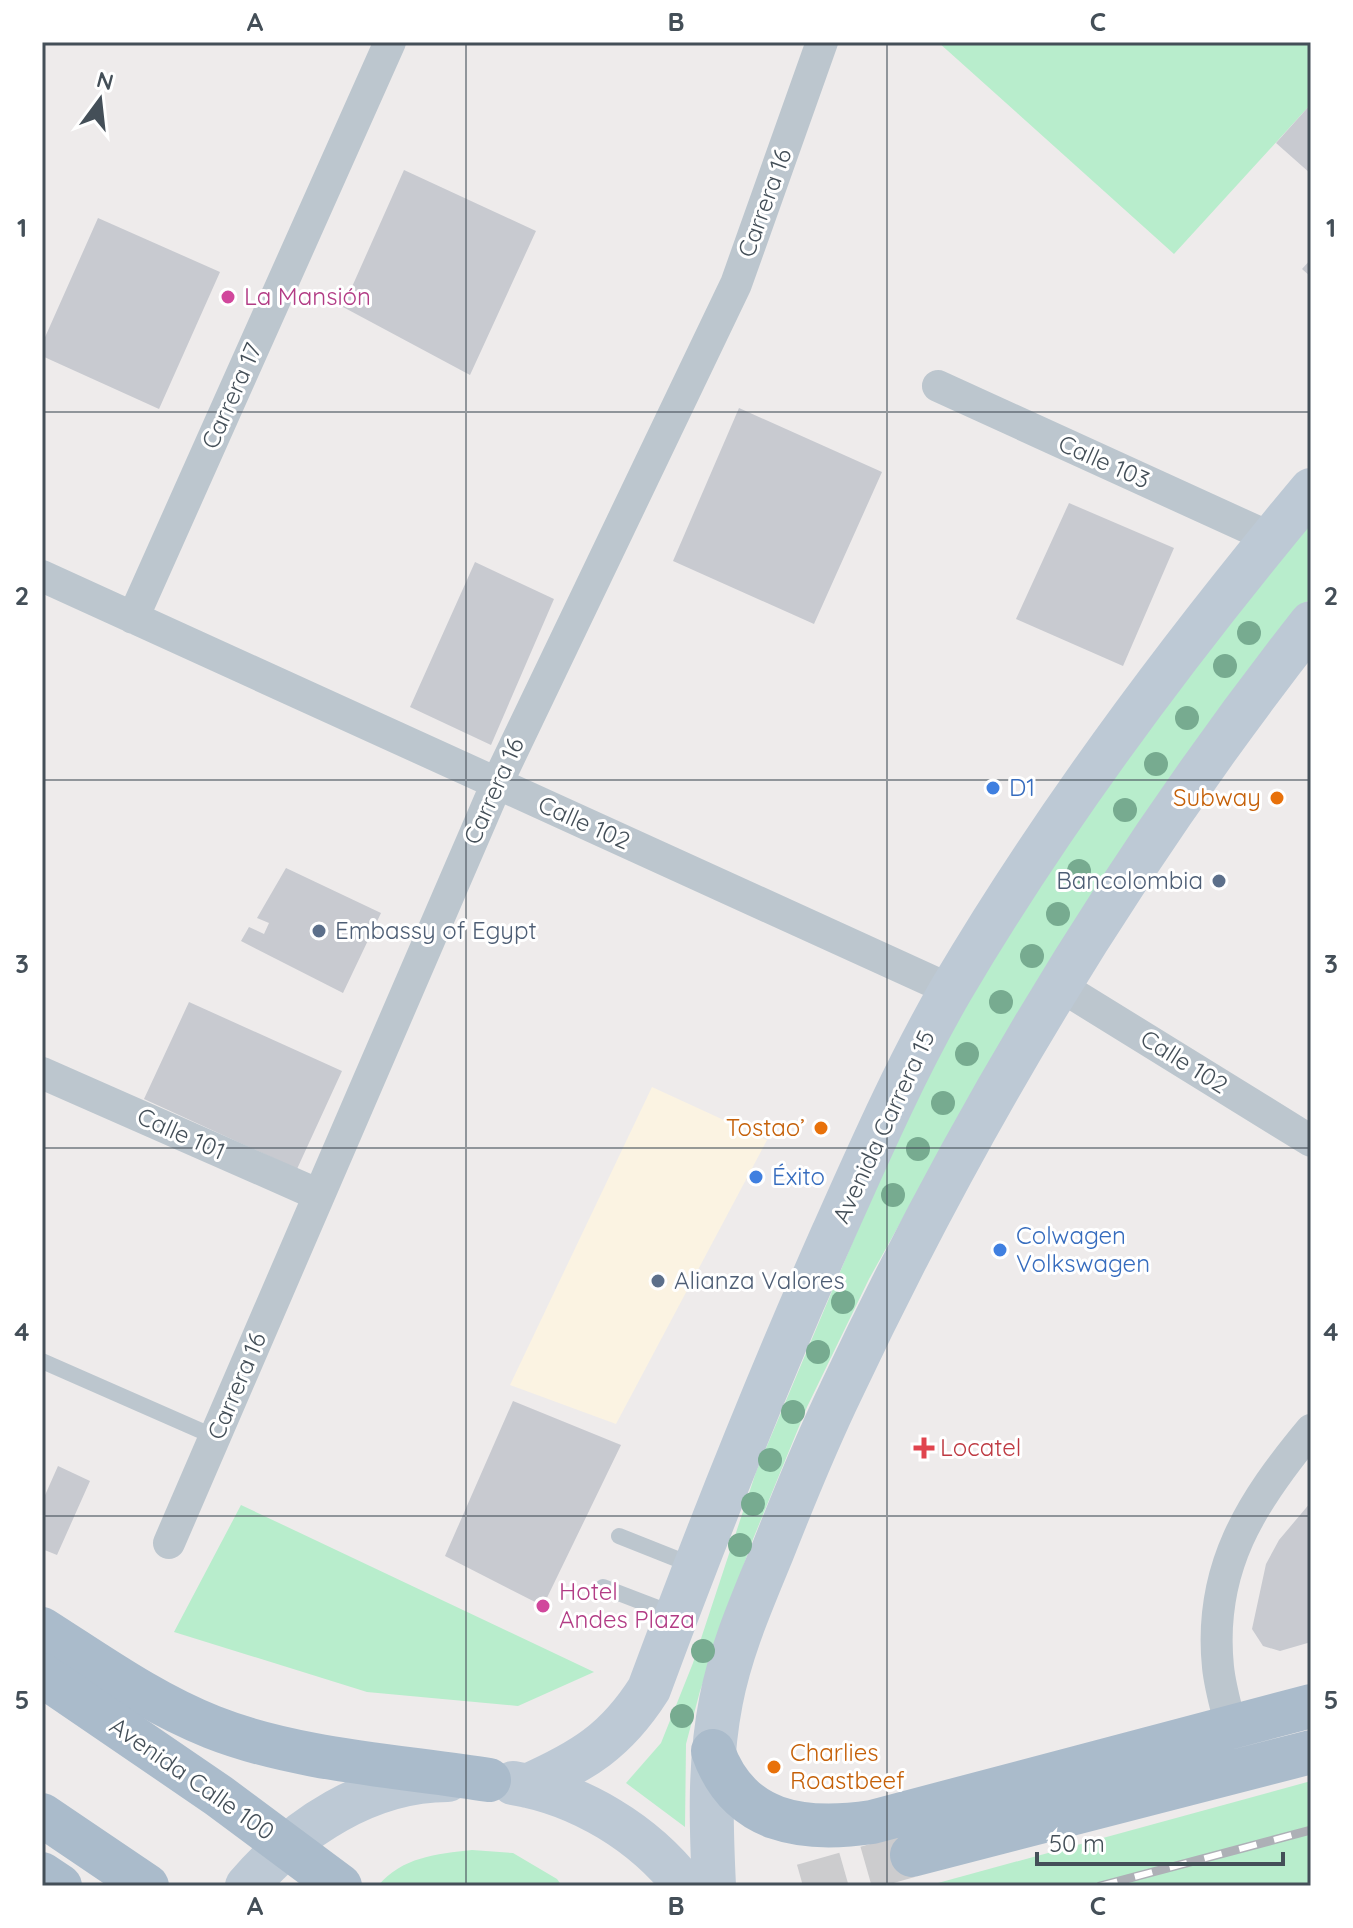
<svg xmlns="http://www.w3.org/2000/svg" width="1353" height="1928" font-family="Quicksand,sans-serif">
<rect width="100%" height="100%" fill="#eeebeb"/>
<path fill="#fbf3e2" d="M652,1087l115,53 -151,284 -106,-39z"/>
<path fill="#b8edcc" d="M938,42h373v62l-137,150z
M1311,518v79l-32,36 -302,452 -108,194 -62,128 -56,137 -51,147 -14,53 -1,83 -59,-44 35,-40 32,-80 63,-191 108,-257 87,-194 212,-321z
M241,1505l353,167 -76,34 -151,-14 -193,-60z
M1311,1781v105h-384z
M472,1850l41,3 44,26 5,7h-184c24,-29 58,-32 94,-36z"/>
<path fill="#c8cad0" d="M1311,104v70l-35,-31z
M404,170l132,61 -66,144 -127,-68z
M98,218l122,54 -61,137 -117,-53v-12z
M1311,259v18l-9,-8z
M739,408l143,64 -68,152 -141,-63z
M1069,503l105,45 -51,118 -107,-47z
M475,562l79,37 -63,146 -81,-38z
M286,868l95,45 -38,80 -102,-52 8,-14 15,7 5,-11 -12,-5z
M189,1002l153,69 -45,98 -153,-70z
M513,1401l108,44 -78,161 -98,-50z
M58,1466l32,15 -33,74 -15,-6v-47z
M1311,1502v140l-31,9 -17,-5 -11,-17 14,-65 13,-24z"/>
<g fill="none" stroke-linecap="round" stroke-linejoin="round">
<path stroke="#ccccce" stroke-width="44" stroke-dasharray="44 22" stroke-linecap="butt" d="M803,1886l109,-31"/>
<path stroke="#bcc6ce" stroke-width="16" d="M42,1361l173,76
M619,1536l73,29
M603,1587l73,28"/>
<path stroke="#bcc6ce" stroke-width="32" d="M938,386l333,152
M42,576l909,414
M133,618l257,-576
M1057,984l254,157
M42,1073l277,122
M169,1543l328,-760 239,-499 86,-242
M1231,1727c-5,-20 -11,-40 -13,-60 -10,-98 33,-165 93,-237"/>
<path stroke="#bdc9d5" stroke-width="44" d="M513,1783c67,11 131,50 172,103
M527,1786c56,-25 89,-45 122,-97 57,-154 118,-307 184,-456 37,-83 73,-165 118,-243 104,-177 229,-343 360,-500
M247,1886c49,-58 122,-106 201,-106
M714,1886c-3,-62 -5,-124 7,-185 10,-52 31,-99 51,-148 22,-56 44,-110 70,-164 129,-274 282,-528 469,-766"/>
<path stroke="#aabbcb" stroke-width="44" d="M42,1629c55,35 109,74 170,98 83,33 188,39 277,53
M713,1751c26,73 90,81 159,71l439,-116
M42,1815l105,71
M912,1855l399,-103
M42,1874l18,12"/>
<g stroke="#adb0b6" stroke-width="9">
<path id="rail" d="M1100,1886l211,-56"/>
</g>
<use href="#rail" stroke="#fff" stroke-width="6" stroke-dasharray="18" stroke-linecap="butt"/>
<path stroke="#aabbcb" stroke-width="44" d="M42,1675l177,121 121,90"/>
</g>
<g fill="#77ab90">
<circle cx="1249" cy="633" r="12"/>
<circle cx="1225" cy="666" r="12"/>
<circle cx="1187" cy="718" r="12"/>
<circle cx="1156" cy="764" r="12"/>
<circle cx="1125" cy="810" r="12"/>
<circle cx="1079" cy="871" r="12"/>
<circle cx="1058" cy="914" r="12"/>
<circle cx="1032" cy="956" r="12"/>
<circle cx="1001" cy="1002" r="12"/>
<circle cx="967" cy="1054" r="12"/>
<circle cx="943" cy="1103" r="12"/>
<circle cx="918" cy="1149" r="12"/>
<circle cx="893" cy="1195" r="12"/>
<circle cx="843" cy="1302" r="12"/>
<circle cx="818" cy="1352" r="12"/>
<circle cx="793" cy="1412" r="12"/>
<circle cx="770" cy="1460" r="12"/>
<circle cx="753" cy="1504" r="12"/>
<circle cx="740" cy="1545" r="12"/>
<circle cx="703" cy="1651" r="12"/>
<circle cx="682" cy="1716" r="12"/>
</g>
<path fill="none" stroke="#444f58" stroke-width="2" stroke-opacity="0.55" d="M466,42v1844M887,42v1844M42,412h1269M42,780h1269M42,1148h1269M42,1516h1269"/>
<g fill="#d1479c" stroke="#fff" stroke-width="3">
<circle cx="228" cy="297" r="8"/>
<circle cx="543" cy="1606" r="8"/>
</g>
<g fill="#3f7fe0" stroke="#fff" stroke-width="3">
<circle cx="993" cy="788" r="8"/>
<circle cx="756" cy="1177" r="8"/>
<circle cx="1000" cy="1250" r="8"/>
</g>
<g fill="#e8710a" stroke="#fff" stroke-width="3">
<circle cx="1277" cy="798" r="8"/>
<circle cx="821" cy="1128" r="8"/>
<circle cx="774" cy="1767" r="8"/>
</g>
<g fill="#5c6f8a" stroke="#fff" stroke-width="3">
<circle cx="1219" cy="881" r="8"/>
<circle cx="319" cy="931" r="8"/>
<circle cx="658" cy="1281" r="8"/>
</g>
<path fill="#e0444e" stroke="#fff" stroke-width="3" d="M920 1436h8v8h8v8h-8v8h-8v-8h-8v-8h8z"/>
<g text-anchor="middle" stroke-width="6" stroke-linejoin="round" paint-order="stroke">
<g font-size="24" fill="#444f58" stroke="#fff">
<text transform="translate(765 203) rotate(-70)" y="8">Carrera 16</text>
<text transform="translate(232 396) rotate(-66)" y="8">Carrera 17</text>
<text transform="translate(1104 462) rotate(24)" y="8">Calle 103</text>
<text transform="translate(494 791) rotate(-66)" y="8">Carrera 16</text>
<text transform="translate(584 823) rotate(24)" y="8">Calle 102</text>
<text transform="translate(1184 1062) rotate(32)" y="8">Calle 102</text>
<text transform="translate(884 1127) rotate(-65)" y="8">Avenida Carrera 15</text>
<text transform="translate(181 1134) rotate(24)" y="8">Calle 101</text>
<text transform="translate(237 1386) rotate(-67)" y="8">Carrera 16</text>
<text transform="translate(192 1779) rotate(35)" y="8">Avenida Calle 100</text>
</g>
<g font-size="24" fill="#b23c85" stroke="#fff" text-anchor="start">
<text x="244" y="305">La Mansión</text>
<text x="559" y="1600">Hotel<tspan x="559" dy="28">Andes Plaza</tspan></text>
</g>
<g font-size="24" fill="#366cbe" stroke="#fff" text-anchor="start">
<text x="1009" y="796">D1</text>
<text x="772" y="1185">Éxito</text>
<text x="1016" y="1244">Colwagen<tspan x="1016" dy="28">Volkswagen</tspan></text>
</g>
<g font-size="24" fill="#c56008" stroke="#fff" text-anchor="end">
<text x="1261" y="806">Subway</text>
<text x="805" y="1136">Tostao’</text>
<text x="790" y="1761" text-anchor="start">Charlies<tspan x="790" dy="28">Roastbeef</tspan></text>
</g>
<g font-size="24" fill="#4e5e75" stroke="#fff" text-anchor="start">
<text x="1203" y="889" text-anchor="end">Bancolombia</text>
<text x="335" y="939">Embassy of Egypt</text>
<text x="674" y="1289">Alianza Valores</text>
</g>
<g font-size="24" fill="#be3a42" stroke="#fff" text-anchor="start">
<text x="940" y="1456">Locatel</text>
</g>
</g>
<rect width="1353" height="1928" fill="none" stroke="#ffffff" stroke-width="88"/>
<g transform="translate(100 100) rotate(15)" stroke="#ffffff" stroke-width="6" paint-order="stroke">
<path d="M0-6L14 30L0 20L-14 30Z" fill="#444f58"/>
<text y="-12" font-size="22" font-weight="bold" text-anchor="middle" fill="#444f58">N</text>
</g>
<path d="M1037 1852v12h246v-12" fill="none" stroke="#444f58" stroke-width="4"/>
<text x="1049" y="1852" font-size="24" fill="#444f58" stroke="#ffffff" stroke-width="6" paint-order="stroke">50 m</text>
<rect x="44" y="44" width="1265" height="1840" fill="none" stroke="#444f58" stroke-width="3"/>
<g font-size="26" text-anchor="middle" font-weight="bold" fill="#444f58">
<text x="255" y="31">A</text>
<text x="676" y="31">B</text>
<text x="1098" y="31">C</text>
<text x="22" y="237">1</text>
<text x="1331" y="237">1</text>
<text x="22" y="605">2</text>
<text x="1331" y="605">2</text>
<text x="22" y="973">3</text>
<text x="1331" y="973">3</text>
<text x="22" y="1341">4</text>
<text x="1331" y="1341">4</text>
<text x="22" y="1709">5</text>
<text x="1331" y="1709">5</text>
<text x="255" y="1915">A</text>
<text x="676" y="1915">B</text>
<text x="1098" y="1915">C</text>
</g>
</svg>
